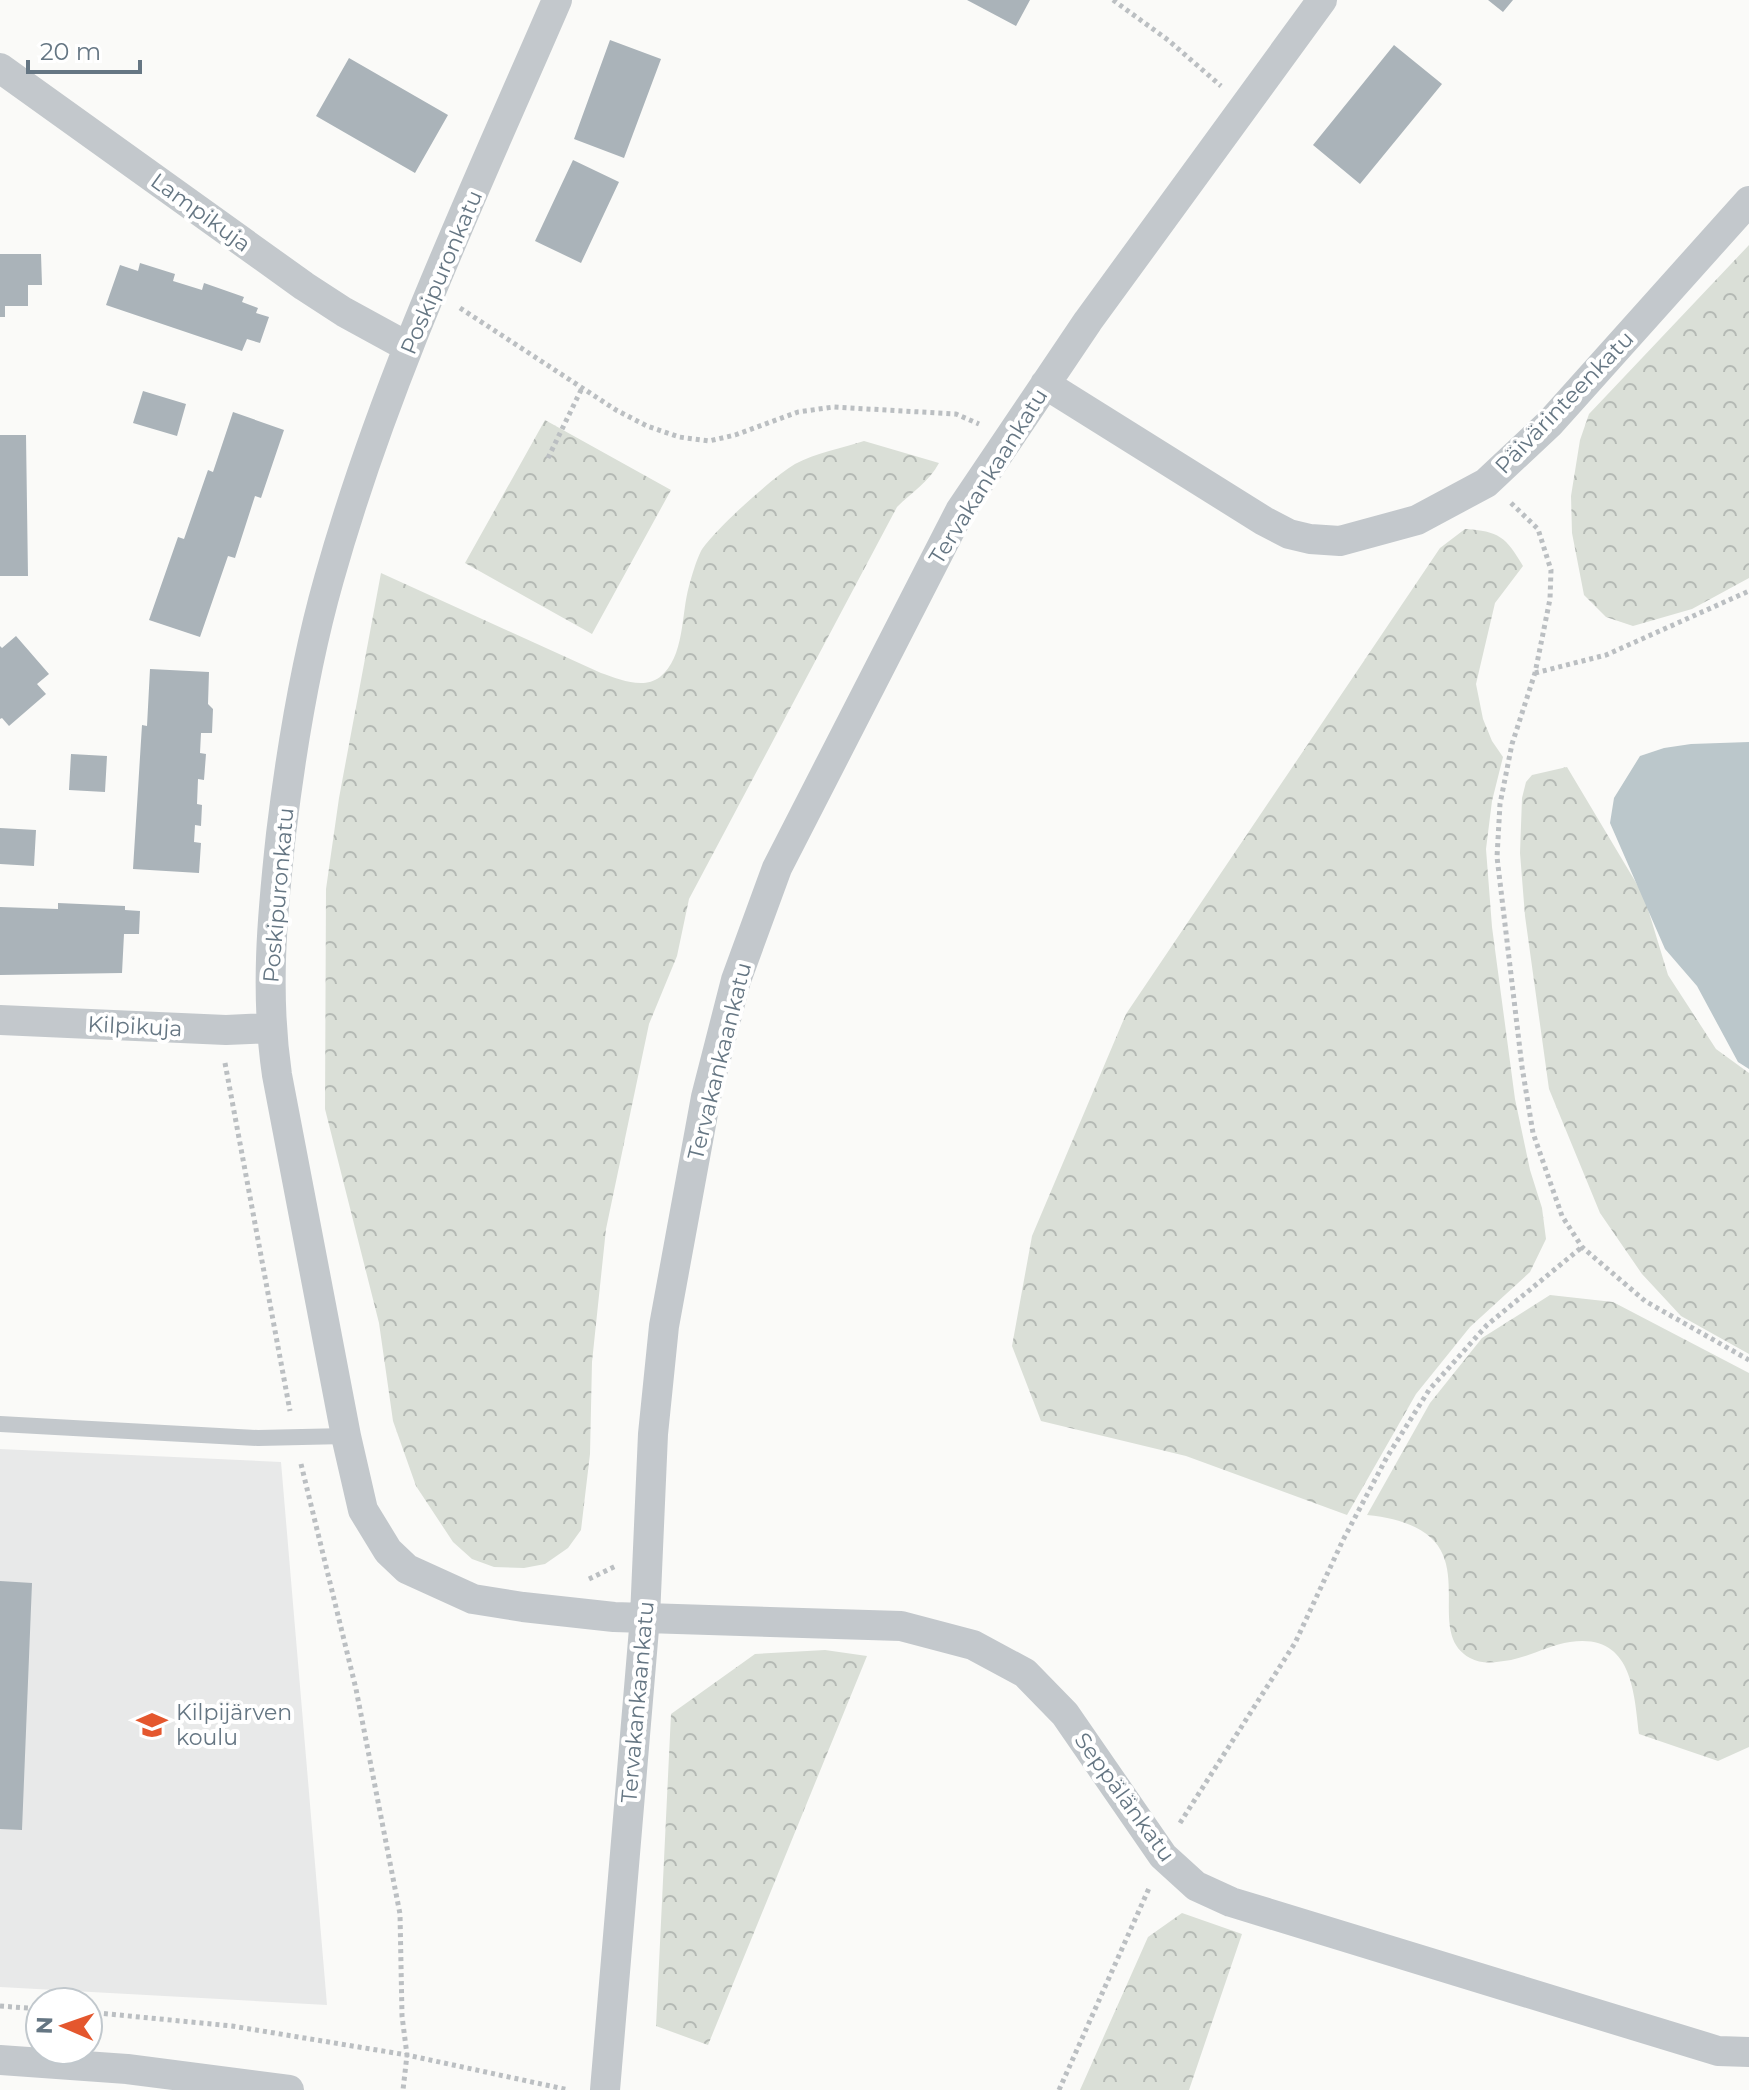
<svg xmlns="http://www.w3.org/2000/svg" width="1749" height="2090" font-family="Montserrat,sans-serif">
<defs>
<pattern id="forest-crowns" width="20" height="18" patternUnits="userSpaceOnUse" patternTransform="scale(2)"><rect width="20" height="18" fill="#dadfd7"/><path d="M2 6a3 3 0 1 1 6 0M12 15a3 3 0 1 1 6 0" fill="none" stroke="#b4b9b4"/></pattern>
</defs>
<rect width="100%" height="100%" fill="#fafaf8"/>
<path fill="#e8e9e9" d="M0,1449l281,13 46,543 -327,-18z"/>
<path fill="url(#forest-crowns)" d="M1749,245v333l-57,31 -59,17 -27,-9 -22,-22 -12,-62 -1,-37 9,-56 9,-26z
M545,420l126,70 -79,144 -127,-71z
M864,441l75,22c-10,19 -27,29 -42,44l-208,392 -12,57 -28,68 -43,205 -14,133 -2,92 -9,76 -13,18 -23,16 -21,4 -30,-1 -22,-8 -19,-17 -37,-56 -23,-65 -14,-98 -54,-214 1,-220 13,-91 42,-225 220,100c18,6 42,17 59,4 25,-20 21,-63 29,-91 3,-11 7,-25 12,-35 13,-21 72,-74 94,-87 20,-11 48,-16 69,-23z
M1465,529c34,2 41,8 58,37l-28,37 -19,81 7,35 9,22 11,16 -11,44 -6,48 6,78 23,172 15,71 12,38 4,31 -16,33 -60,55 -54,67 -69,121 -161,-59 -145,-35 -29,-75 20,-110 94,-222 314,-466z
M1567,767l77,129 24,79 48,74 33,24v281l-68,-38 -39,-42 -42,-61 -51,-124 -24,-173 -5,-63 2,-55 4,-16 6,-7z
M1550,1295l63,7 136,71v374l-31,14 -79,-27c-5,-45 -8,-101 -69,-92 -20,3 -39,14 -59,18 -13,2 -29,5 -41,-2 -55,-30 32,-129 -103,-143l63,-112 52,-65z
M825,1650l42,6 -159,389 -52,-19 15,-312 84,-60z
M1182,1913l60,21 -53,156h-109l68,-153z"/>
<path fill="#bbc7cb" d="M1749,742v327l-11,-7 -41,-76 -32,-37 -55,-126 4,-25 26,-42 24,-8 27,-4z"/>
<path fill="#aab3b9" d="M967,0h63l-14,26z
M1488,0h25l-10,12z
M610,40l51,19 -37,99 -50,-19z
M1394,45l48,39 -82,100 -47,-39z
M349,58l99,57 -33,58 -99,-57z
M573,160l46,22 -38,81 -46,-22z
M0,254h41l1,31h-14v21h-23v11h-5z
M140,263l35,11 -2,7 29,9 2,-7 40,14 -2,5 16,6 -2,5 13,4 -9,26 -13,-4 -5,12 -136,-46 14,-40 18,6z
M143,391l43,13 -9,32 -44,-13z
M233,412l51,18 -23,68 -6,-2 -20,62 -7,-2 -28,81 -51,-17 29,-83 6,2 24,-69 5,2z
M0,435h26l2,141h-28z
M16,636l33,38 -12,10 9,10 -37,32 -7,-8 -2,1v-73l2,2z
M150,669l59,3 -1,32 5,5 -1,24h-11l-1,20 6,1 -2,26 -6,-1 -1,25 5,1 -1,21 -6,-1 -1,17 7,1 -2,30 -66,-4 9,-144 5,1z
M71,754l36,2 -2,36 -36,-2z
M0,828l36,2 -2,36 -34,-2z
M58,903l67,3v4l15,1 -1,23h-15l-2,39 -122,2v-68l58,2z
M0,1581l32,2 -10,247 -22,-1z"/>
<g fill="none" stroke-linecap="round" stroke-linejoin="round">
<path stroke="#bbbfc2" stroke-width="5" stroke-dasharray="4 4" stroke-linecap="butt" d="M1113,0l55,40 53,46
M460,308l156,102 31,16 32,11 30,4 26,-6 63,-23 35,-5 123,7 23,10
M548,458l34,-70
M1511,503l27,26 13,41 -1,29 -15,74 -23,71 -12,60 -3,53 25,210 11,66 29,83 20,31 63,54 104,59
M1535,673l71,-18 143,-64
M225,1063l65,348
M301,1464l55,225 44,225 2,102 5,39 -4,35
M589,1579l27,-13
M1180,1823l115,-180 48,-103 44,-83 42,-67 58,-65 95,-78
M0,2006l40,3
M88,2012l144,14 175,29 162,35
M1059,2090l91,-204"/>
<path stroke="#c3c8cc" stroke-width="16" d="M0,1424l258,14 88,-2"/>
<path stroke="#c3c8cc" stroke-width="30" d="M557,0c-82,190 -172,379 -228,579 -23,81 -38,172 -48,255 -9,83 -16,159 -4,241l69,361 17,74 25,41 19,18 66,30 50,8 91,10 287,9 72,19 52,28 40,41 98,142 33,30 35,16 487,149 31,1
M0,68l304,218 40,26 64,35
M1045,384l219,137 25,13 21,5 30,2 77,-21 69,-37 64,-60 199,-222
M0,1020l226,10 44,-2
M0,2060l127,9 162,21
M605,2090l40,-473 8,-183 11,-108 42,-229 30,-117 41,-112 183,-357 128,-190 234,-321"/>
</g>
<defs>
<g id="school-bare" transform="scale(2.4)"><path d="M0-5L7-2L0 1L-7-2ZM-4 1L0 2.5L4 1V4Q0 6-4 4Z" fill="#e4572e" stroke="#fff" stroke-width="2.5" paint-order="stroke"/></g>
</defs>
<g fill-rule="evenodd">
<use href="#school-bare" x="152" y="1725"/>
</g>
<g text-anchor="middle" stroke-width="8" stroke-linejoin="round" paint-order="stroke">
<g font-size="22" fill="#657683" stroke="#fff">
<text transform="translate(201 212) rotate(36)" y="8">Lampikuja</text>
<text transform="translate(441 272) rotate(-67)" y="8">Poskipuronkatu</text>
<text transform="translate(1564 402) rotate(-46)" y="8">Päivärinteenkatu</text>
<text transform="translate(988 476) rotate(-58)" y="8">Tervakankaankatu</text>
<text transform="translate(278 895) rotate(-85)" y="8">Poskipuronkatu</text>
<text transform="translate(135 1026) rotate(3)" y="8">Kilpikuja</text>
<text transform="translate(719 1061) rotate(-76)" y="8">Tervakankaankatu</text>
<text transform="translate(637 1702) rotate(-85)" y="8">Tervakankaankatu</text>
<text transform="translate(1125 1797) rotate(54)" y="8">Seppälänkatu</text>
</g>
<g font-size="22" fill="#657683" stroke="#fff" text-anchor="start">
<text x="176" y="1720">Kilpijärven<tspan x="176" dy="25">koulu</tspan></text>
</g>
</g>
<g transform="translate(64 2026) rotate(272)"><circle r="38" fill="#ffffff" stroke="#c1c8cd" stroke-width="2"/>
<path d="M0-6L14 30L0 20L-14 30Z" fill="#e4572e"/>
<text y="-12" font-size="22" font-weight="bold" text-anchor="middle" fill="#657683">N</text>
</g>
<path d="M28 60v12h112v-12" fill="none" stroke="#657683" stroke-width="4"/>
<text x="40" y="60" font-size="24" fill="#657683" stroke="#ffffff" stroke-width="6" paint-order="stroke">20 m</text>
</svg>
